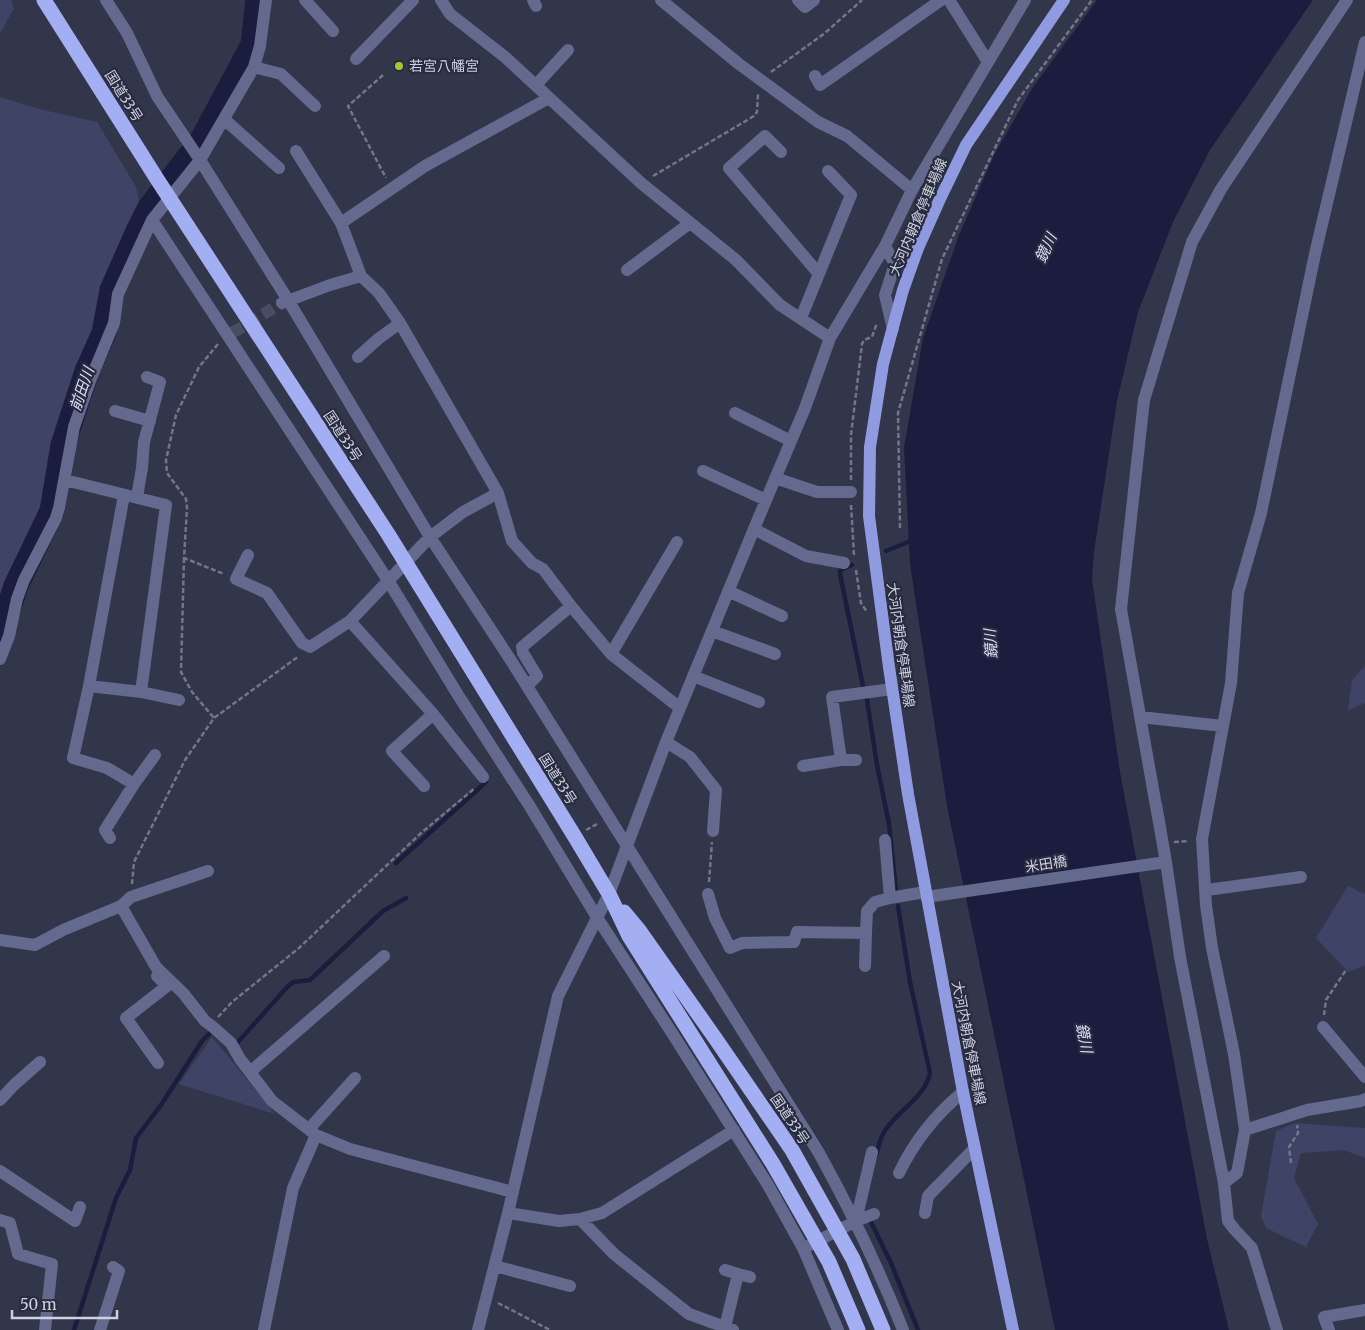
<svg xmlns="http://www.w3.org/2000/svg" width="1365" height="1330" font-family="Merriweather,'Noto Sans JP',serif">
<rect width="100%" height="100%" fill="#32364b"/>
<path fill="#3f4466" d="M0,0h11l3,8 -14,26z
M0,97l39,12 58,13 39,65 4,19 -13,28 -18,57 -7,37 -15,24 -30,88 -4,36 -13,40 -40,105z
M1365,666v37l-17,7 4,-30z
M1348,886l17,8v71l-17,7 -32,-34z
M212,1037l63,77 -96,-30z
M1295,1123l70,5v30l-21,-8 -43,3 -7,25 24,46 -12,23 -40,-19 -5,-12 15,-85z"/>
<path fill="#1a1d3e" d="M1097,0h216l-103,150 -37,72 -35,90 -21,89 -23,151 -2,27 28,193 87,467 22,91h-174l-108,-524 -37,-242 -6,-116 19,-110 36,-103 36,-82 38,-66z"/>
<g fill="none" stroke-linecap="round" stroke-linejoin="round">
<path stroke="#1a1d3e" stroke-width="4.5" d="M886,551l27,-11
M852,565l-12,5v4l23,112
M867,700l10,65 12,59 7,67
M396,863l90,-81
M238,1042l51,-57 5,-3 16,-2 73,-69 23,-13
M876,1155c3,-9 4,-18 10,-26 13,-19 39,-32 44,-56l-20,-91 -12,-76
M869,1218l22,45 27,67
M74,1330l42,-132 14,-28 6,-32 25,-33 41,-64 7,-7"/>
<path stroke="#1a1d3e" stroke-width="25" d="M201,142l52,-97 5,-45
M0,634l16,-48 36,-75 11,-66 24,-74 17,-38 8,-43 27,-61 10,-20 41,-53"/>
<path stroke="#494d61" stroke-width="12" stroke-dasharray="12 6" stroke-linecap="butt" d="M232,333l50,-30"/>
<path stroke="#727688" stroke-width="2.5" stroke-dasharray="5 2.5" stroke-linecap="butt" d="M771,72l54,-39 37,-33
M383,75l-35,31 38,72
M653,176l101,-60 3,-4 1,-19
M218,344l-19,23 -23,48 -10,45 1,13 19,26 1,9 -3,50 40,16
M851,480v-45l11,-91 2,-4 8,-3 5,-14
M851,505l3,50
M900,528l-2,-115 44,-154 76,-159 74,-100
M184,558l-3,114 11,20 22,26
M856,570l5,33 6,9
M586,830l13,-7
M1174,842l15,-1
M709,882l3,-40
M132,884l2,-22 51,-102 29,-42 85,-62
M1324,1015l2,-15 20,-30
M218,1017l14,-15 67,-54 122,-115 54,-45
M1291,1163l-2,-16 9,-14 -1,-8
M498,1303l52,27"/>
<path stroke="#646a8d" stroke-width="12" d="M106,0l21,33 30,63 43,64 88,140 142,237 80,122 309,494c32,58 60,116 84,177
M305,0l28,31
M441,0l9,14 55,43 136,126 95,77 44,45 50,33
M533,0l3,6
M661,0l78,64 79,58 29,14 65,54
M798,0l7,7 9,-7
M949,0l39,62
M356,59l57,-59
M254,67l27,7 34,32
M815,76l5,9 121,-85
M536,85l32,-35
M549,98l-124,68 -84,57 20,53 18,17 21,30 98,170 14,48 20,22 11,6 28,37 40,48 69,54
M224,119l55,49
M296,151l45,72
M781,152l-16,-16 -36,32 90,106
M152,220l237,362 69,113 71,110 69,114 74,114 96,152 35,63 35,82
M885,246l10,18 -10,31 8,34
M627,270l63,-47
M282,303l48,-18 31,-9
M801,318l50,-123 -23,-24
M358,357l20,-18 22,-16
M115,411l35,10
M735,413l56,28
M703,471l63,29
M775,478l42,14h34
M65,480l101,25 -25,187 -52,-6 35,-191
M137,497l5,-29 2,-26 16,-60 -13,-5
M754,529l52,27 38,7
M248,555l-12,24 31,14 35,50 8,4 40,-26
M728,591l54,25
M712,631l63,23
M611,654l66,-112
M0,659l9,-23 8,-37 7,-19 32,-62 3,-10 15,-81 16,-46 24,-58 4,-29 34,-74 48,-60 54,-93 6,-21 6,-46
M693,676l66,26
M89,686l-16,72 34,10 27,16
M527,686l10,-10 -14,-23 -1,-6 49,-41
M141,692l38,8
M1140,717l83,9
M666,742l24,15 26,33 -3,41
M841,760l-9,-63 60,-8
M803,766l38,-6h15
M483,777l-50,-63 -83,-93 80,-84 33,-25 35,-19
M424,786l-32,-35 41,-37
M1156,804l10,58 -45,-253 23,-209 48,-158 29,-53 126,-189
M110,838l-5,-8 29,-46 21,-29
M885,840l5,58
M1207,890l94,-13
M708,894l7,24 15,30 12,-5 52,-1 3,-10 69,1 1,-22 8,-9 15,-4 35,-6
M926,897l240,-35 14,95 44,226 4,38 7,9 17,18 25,82
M121,906l35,61 27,26 22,28 8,6 18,16 9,16 32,42 44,34
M0,940l35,5 28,-15 58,-24 10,-9 77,-26
M865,966l1,-33
M157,976l10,10 -41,32 32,45
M1323,1027l42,50
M250,1072l134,-116
M0,1100l14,-15 26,-23
M309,1129l46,-51
M1245,1130l62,-20 54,-9 4,-2
M0,1171l75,50 5,-14
M899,1173c15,-31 37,-59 64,-81
M1224,1183l13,-10 8,-43 -11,-76 -22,-106 -6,-43 -4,-66 29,-156 7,-90 23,-80 54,-259 50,-212
M508,1213l51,8 21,-2 34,35 75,60 44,16
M925,1213l3,-17 47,-48
M580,1219l22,-6 132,-83
M0,1220l10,3 8,31 34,10 -7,66
M856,1221l16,-69
M810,1245l46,-24 18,-7
M495,1266l75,20
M738,1274l12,3
M725,1327l13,-53 -13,-4
M100,1330l19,-59 -6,-4
M264,1330l29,-142 23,-53 34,14 163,43
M478,1330l30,-117 50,-217 51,-102 57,-152 95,-230 44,-104 25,-70 55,-92 27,-56 113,-190
M1329,1330l-5,-13 41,-7"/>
<path stroke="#909ae1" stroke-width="12" d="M1013,1330l-50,-238 -55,-298 -19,-127 -20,-151 1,-69 13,-83 20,-74 15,-42 21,-47 27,-56 98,-145"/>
<path stroke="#a4aff3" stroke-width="15" d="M44,0l113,179 231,355 187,303 34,57 20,42 144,228 56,98 29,68
M624,912l15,18 76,108 77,112 61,109 30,71"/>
</g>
<circle fill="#9dca30" stroke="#282c40" stroke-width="2" cx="399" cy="66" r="5"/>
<g text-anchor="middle" stroke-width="4.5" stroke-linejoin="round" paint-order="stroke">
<g font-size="14" fill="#ced1de" stroke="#282c40" text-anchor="start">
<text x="409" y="71">若宮八幡宮</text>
</g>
<g font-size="14" fill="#ced1de" stroke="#282c40">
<text transform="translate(124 96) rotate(58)" y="5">国道33号</text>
<text transform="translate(918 217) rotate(-67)" y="5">大河内朝倉停車場線</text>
<text transform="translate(343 436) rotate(57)" y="5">国道33号</text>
<text transform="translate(901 645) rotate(82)" y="5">大河内朝倉停車場線</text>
<text transform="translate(558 779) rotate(58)" y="5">国道33号</text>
<text transform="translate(1046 864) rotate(-9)" y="5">米田橋</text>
<text transform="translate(969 1043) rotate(79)" y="5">大河内朝倉停車場線</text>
<text transform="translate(790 1119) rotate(56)" y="5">国道33号</text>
</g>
<g font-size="15" font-style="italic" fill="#dde2fd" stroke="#282c40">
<text transform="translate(1046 248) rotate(-65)" y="5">鏡川</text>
<text transform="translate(82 389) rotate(-71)" y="5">前田川</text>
<text transform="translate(991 644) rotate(-94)" y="5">鏡川</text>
<text transform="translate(1084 1038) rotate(79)" y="5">鏡川</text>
</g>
</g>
<path d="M12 1310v8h105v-8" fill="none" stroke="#ced1de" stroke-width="2.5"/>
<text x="20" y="1310" font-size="15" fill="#ced1de" stroke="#282c40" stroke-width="4" paint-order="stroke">50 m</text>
</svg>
